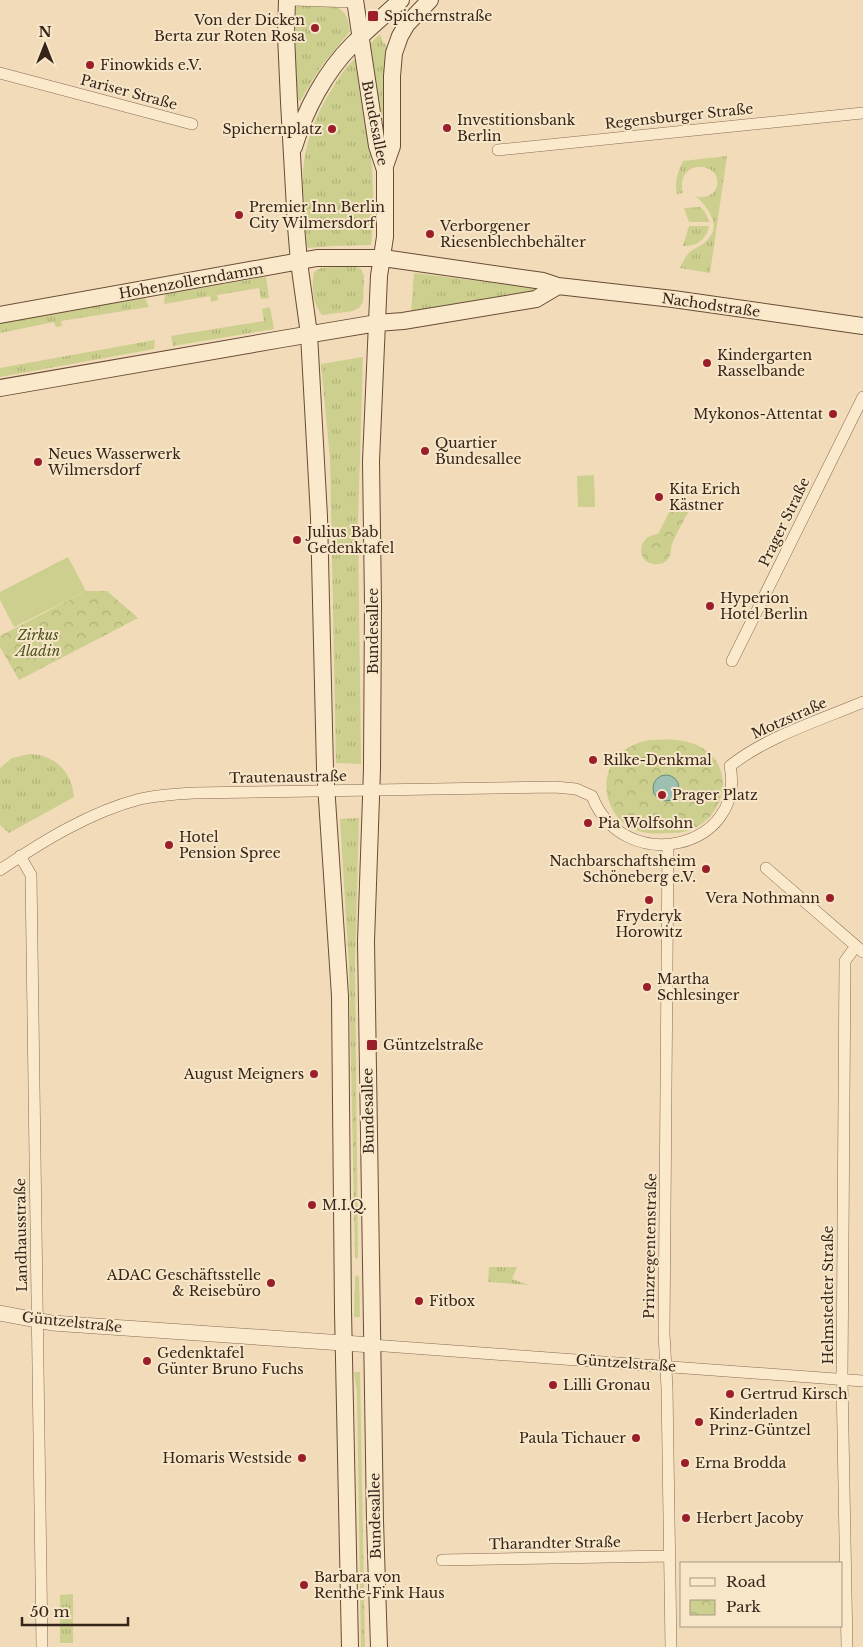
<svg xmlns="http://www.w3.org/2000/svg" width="863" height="1647" font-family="'Libre Baskerville',serif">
<defs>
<pattern id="grass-tufts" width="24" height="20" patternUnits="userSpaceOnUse" patternTransform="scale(1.25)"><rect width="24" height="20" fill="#cccf8d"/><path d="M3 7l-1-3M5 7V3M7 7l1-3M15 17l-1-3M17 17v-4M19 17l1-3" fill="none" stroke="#b0b279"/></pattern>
<pattern id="park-crowns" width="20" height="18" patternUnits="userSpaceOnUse" patternTransform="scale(1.25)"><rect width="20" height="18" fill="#cccf8d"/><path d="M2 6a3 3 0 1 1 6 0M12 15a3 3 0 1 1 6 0" fill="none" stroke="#b0b279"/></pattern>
</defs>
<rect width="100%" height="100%" fill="#f1dbb9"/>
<path fill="url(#grass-tufts)" d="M298,6l37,1c12,4 13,13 15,24l-30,37 -20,33 -2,-1 -3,-45 1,-48z
M380,34l3,8 5,5 -3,17 -2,56 -2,-1 -14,-72z
M355,59c5,11 6,25 8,37 8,49 14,100 8,149l-37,1 -26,2 -2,-4c1,-17 -2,-36 -3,-53 -2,-37 9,-71 29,-102 6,-10 14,-23 23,-30z
M727,156l-17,117 -30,-5c2,-4 4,-10 8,-14 4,-5 11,-7 16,-11 20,-16 5,-34 -8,-47 22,8 32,-26 6,-29 -5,-1 -11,1 -14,4 -7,6 -7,14 -5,22l-6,1c-3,-12 1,-22 6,-33z
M700,207l5,5 4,10h-20l-5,-14z
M689,226h20c-2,13 -13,21 -26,20z
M354,266l7,3 3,7 -1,26 -4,6 -6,3 -31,4c-9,-10 -11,-29 -8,-43l7,-4z
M414,273l120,15 2,2 -1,2 -124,20z
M266,277l3,21 -8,1 -2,-11 -42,7 1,5 -7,2 -1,-6 -46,8 1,-10z
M145,298l4,9 -88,14 1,5 -6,1 -2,-5 -54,11v-11z
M270,307l4,22 -101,17 -2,-10 93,-15 -2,-12z
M155,340l-1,9 -154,28v-9z
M363,357l-5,165 3,242 -25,-1 -6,-304 -9,-95z
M30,754c25,1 42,18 44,43l-65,36 -9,-8v-57l12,-10z
M359,818l-4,147 3,292 -2,2 -1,-2 -6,-292 -9,-146z
M489,1267h28l-5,12 17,6 -41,-3z
M357,1275l2,2 1,40h-6l1,-39z
M354,1372h6l5,275h-4l-4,-255z
M73,1594v49h-13v-48z"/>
<path fill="url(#park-crowns)" d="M675,501l15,8c-6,11 -13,23 -18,35 -2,5 0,10 -4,15 -2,3 -6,5 -10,5 -21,3 -24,-28 0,-30z
M86,591h21l31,27 -119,62 -19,-33v-11z
M649,740c20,-1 41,-2 58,11 29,23 15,69 -18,79 -7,3 -14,3 -22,3 -13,1 -25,1 -37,-6 -23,-12 -31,-45 -16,-66 8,-12 21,-18 35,-21z"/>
<path fill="#cccf8d" d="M594,475l1,32h-17l-1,-31z
M68,557l18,34 -72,36 -14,-27v-8z"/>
<path fill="#9ec0b3" stroke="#668e81" d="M653 788a13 13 0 1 1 26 0a13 13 0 1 1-26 0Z"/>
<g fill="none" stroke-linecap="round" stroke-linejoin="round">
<g stroke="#886b53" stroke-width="12">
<path id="minor" d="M293,0l62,2
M0,73l192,51
M498,150l365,-37
M732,661l131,-264
M668,846l-4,487 3,55 4,259
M20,856l11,19 11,772
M766,868l97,84
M0,870c43,-29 90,-58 140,-71 18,-4 36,-5 54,-6l361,-6 21,2 16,7c32,82 155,52 138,-30 36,-29 90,-46 133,-64
M372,1345l491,36
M442,1560l227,-4
M847,1647l-5,-268 3,-418 11,-15"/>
</g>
<g stroke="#886b53" stroke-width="16">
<path id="tertiary" d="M0,1313l52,10 320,22"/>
</g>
<g stroke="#694c36" stroke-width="18">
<path id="secondary" d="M287,0l-1,35 3,67 7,124 3,36 10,72 10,183 6,252 15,227 3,315 7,336
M355,0l22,146 8,24v67l-6,39 -8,185 2,142 -1,166 -6,172 9,580 4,126
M294,147c11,-37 31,-75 59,-103 15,-15 32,-29 48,-44
M385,166l7,-20v-70l2,-23 6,-17 7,-12 23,-24
M0,315l317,-57h66l160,23 15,5 115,13 190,27
M0,388l282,-49 95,-16 26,-2 133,-22 22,-13"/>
</g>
<use href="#minor" stroke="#fbe9cc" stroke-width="11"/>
<use href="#tertiary" stroke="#fbe9cc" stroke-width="15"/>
<use href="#secondary" stroke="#fbe9cc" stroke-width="16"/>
</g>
<g fill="#9b1f2a" stroke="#f8e6c9" stroke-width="2">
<rect x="367" y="10" width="12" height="12" rx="2.5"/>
<circle cx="315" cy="28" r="5"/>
<circle cx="90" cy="65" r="5"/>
<circle cx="447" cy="128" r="5"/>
<circle cx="332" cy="129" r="5"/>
<circle cx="239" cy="215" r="5"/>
<circle cx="430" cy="234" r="5"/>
<circle cx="707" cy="363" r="5"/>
<circle cx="833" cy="414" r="5"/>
<circle cx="425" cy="451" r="5"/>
<circle cx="38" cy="462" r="5"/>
<circle cx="659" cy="497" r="5"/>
<circle cx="297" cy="540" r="5"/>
<circle cx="710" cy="606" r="5"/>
<circle cx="593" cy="760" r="5"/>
<circle cx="662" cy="795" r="5"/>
<circle cx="588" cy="823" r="5"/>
<circle cx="169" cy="845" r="5"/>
<circle cx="706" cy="869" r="5"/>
<circle cx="830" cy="898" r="5"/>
<circle cx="649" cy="900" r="5"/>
<circle cx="647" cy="987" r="5"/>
<rect x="366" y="1039" width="12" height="12" rx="2.5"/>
<circle cx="314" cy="1074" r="5"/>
<circle cx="312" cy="1205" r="5"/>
<circle cx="271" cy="1283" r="5"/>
<circle cx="419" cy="1301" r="5"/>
<circle cx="147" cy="1361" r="5"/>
<circle cx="553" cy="1385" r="5"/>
<circle cx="730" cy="1394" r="5"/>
<circle cx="699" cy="1422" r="5"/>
<circle cx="636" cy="1438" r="5"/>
<circle cx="302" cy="1458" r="5"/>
<circle cx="685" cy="1463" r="5"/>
<circle cx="686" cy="1518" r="5"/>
<circle cx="304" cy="1585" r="5"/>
</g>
<g text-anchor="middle" stroke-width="4" stroke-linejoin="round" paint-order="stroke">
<g font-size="14" fill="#352419" stroke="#f8e6c9" text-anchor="start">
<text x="384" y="21">Spichernstraße</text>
<text x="305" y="25" text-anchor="end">Von der Dicken<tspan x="305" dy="16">Berta zur Roten Rosa</tspan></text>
<text x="100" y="70">Finowkids e.V.</text>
<text x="457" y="125">Investitionsbank<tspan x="457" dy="16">Berlin</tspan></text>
<text x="322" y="134" text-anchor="end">Spichernplatz</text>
<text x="249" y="212">Premier Inn Berlin<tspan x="249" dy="16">City Wilmersdorf</tspan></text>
<text x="440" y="231">Verborgener<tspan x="440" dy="16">Riesenblechbehälter</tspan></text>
<text x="717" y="360">Kindergarten<tspan x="717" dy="16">Rasselbande</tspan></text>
<text x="823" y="419" text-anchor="end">Mykonos-Attentat</text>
<text x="435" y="448">Quartier<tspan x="435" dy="16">Bundesallee</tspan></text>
<text x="48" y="459">Neues Wasserwerk<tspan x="48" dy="16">Wilmersdorf</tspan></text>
<text x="669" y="494">Kita Erich<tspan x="669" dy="16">Kästner</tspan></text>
<text x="307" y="537">Julius Bab<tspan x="307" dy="16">Gedenktafel</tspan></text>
<text x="720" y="603">Hyperion<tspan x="720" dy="16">Hotel Berlin</tspan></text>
<text x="603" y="765">Rilke-Denkmal</text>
<text x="672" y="800">Prager Platz</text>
<text x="598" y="828">Pia Wolfsohn</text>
<text x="179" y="842">Hotel<tspan x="179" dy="16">Pension Spree</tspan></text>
<text x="696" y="866" text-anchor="end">Nachbarschaftsheim<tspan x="696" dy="16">Schöneberg e.V.</tspan></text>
<text x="820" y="903" text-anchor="end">Vera Nothmann</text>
<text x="649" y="921" text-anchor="middle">Fryderyk<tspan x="649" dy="16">Horowitz</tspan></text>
<text x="657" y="984">Martha<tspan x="657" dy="16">Schlesinger</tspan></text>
<text x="383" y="1050">Güntzelstraße</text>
<text x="304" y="1079" text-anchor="end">August Meigners</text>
<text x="322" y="1210">M.I.Q.</text>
<text x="261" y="1280" text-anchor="end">ADAC Geschäftsstelle<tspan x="261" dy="16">&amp; Reisebüro</tspan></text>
<text x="429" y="1306">Fitbox</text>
<text x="157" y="1358">Gedenktafel<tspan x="157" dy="16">Günter Bruno Fuchs</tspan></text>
<text x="563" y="1390">Lilli Gronau</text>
<text x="740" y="1399">Gertrud Kirsch</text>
<text x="709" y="1419">Kinderladen<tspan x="709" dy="16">Prinz-Güntzel</tspan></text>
<text x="626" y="1443" text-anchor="end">Paula Tichauer</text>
<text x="292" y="1463" text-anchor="end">Homaris Westside</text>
<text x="695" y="1468">Erna Brodda</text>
<text x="696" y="1523">Herbert Jacoby</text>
<text x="314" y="1582">Barbara von<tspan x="314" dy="16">Renthe-Fink Haus</tspan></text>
</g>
<g font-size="14" fill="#352419" stroke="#f8e6c9">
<text transform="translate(129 92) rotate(15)" y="5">Pariser Straße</text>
<text transform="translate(679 116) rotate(-6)" y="5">Regensburger Straße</text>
<text transform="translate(375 123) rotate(79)" y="5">Bundesallee</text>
<text transform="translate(191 281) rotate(-10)" y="5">Hohenzollerndamm</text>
<text transform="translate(711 305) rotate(8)" y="5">Nachodstraße</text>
<text transform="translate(784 522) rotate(-64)" y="5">Prager Straße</text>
<text transform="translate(373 631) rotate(-90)" y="5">Bundesallee</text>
<text transform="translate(789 718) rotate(-24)" y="5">Motzstraße</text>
<text transform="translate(288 777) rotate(-1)" y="5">Trautenaustraße</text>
<text transform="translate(368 1111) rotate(-91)" y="5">Bundesallee</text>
<text transform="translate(21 1235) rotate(-91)" y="5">Landhausstraße</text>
<text transform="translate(650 1246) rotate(-89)" y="5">Prinzregentenstraße</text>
<text transform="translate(828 1295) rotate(-90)" y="5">Helmstedter Straße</text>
<text transform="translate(72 1322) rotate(6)" y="5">Güntzelstraße</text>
<text transform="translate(626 1363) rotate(4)" y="5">Güntzelstraße</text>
<text transform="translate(375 1516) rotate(-91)" y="5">Bundesallee</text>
<text transform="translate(555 1543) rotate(-1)" y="5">Tharandter Straße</text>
</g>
<g font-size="14" font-style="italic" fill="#4a531e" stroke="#f8e6c9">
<text x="38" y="640">Zirkus<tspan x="38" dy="16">Aladin</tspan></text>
</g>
</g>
<rect x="680" y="1562" width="162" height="65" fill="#f8e6c9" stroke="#aa9883"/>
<rect x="690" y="1578" width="25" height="8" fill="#fbe9cc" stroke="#aa9883"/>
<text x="726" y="1587" font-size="15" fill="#352419">Road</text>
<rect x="690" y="1600" width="25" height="15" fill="url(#park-crowns)" stroke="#aa9883"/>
<text x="726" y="1612" font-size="15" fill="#352419">Park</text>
<g transform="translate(45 45)" stroke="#f8e6c9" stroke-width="4" paint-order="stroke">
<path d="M0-4L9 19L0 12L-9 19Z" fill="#352419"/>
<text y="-8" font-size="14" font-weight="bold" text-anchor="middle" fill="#352419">N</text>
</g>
<path d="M22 1617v8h106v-8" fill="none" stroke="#352419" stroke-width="2.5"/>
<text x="30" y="1617" font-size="15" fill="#352419" stroke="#f8e6c9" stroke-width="4" paint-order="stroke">50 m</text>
</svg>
